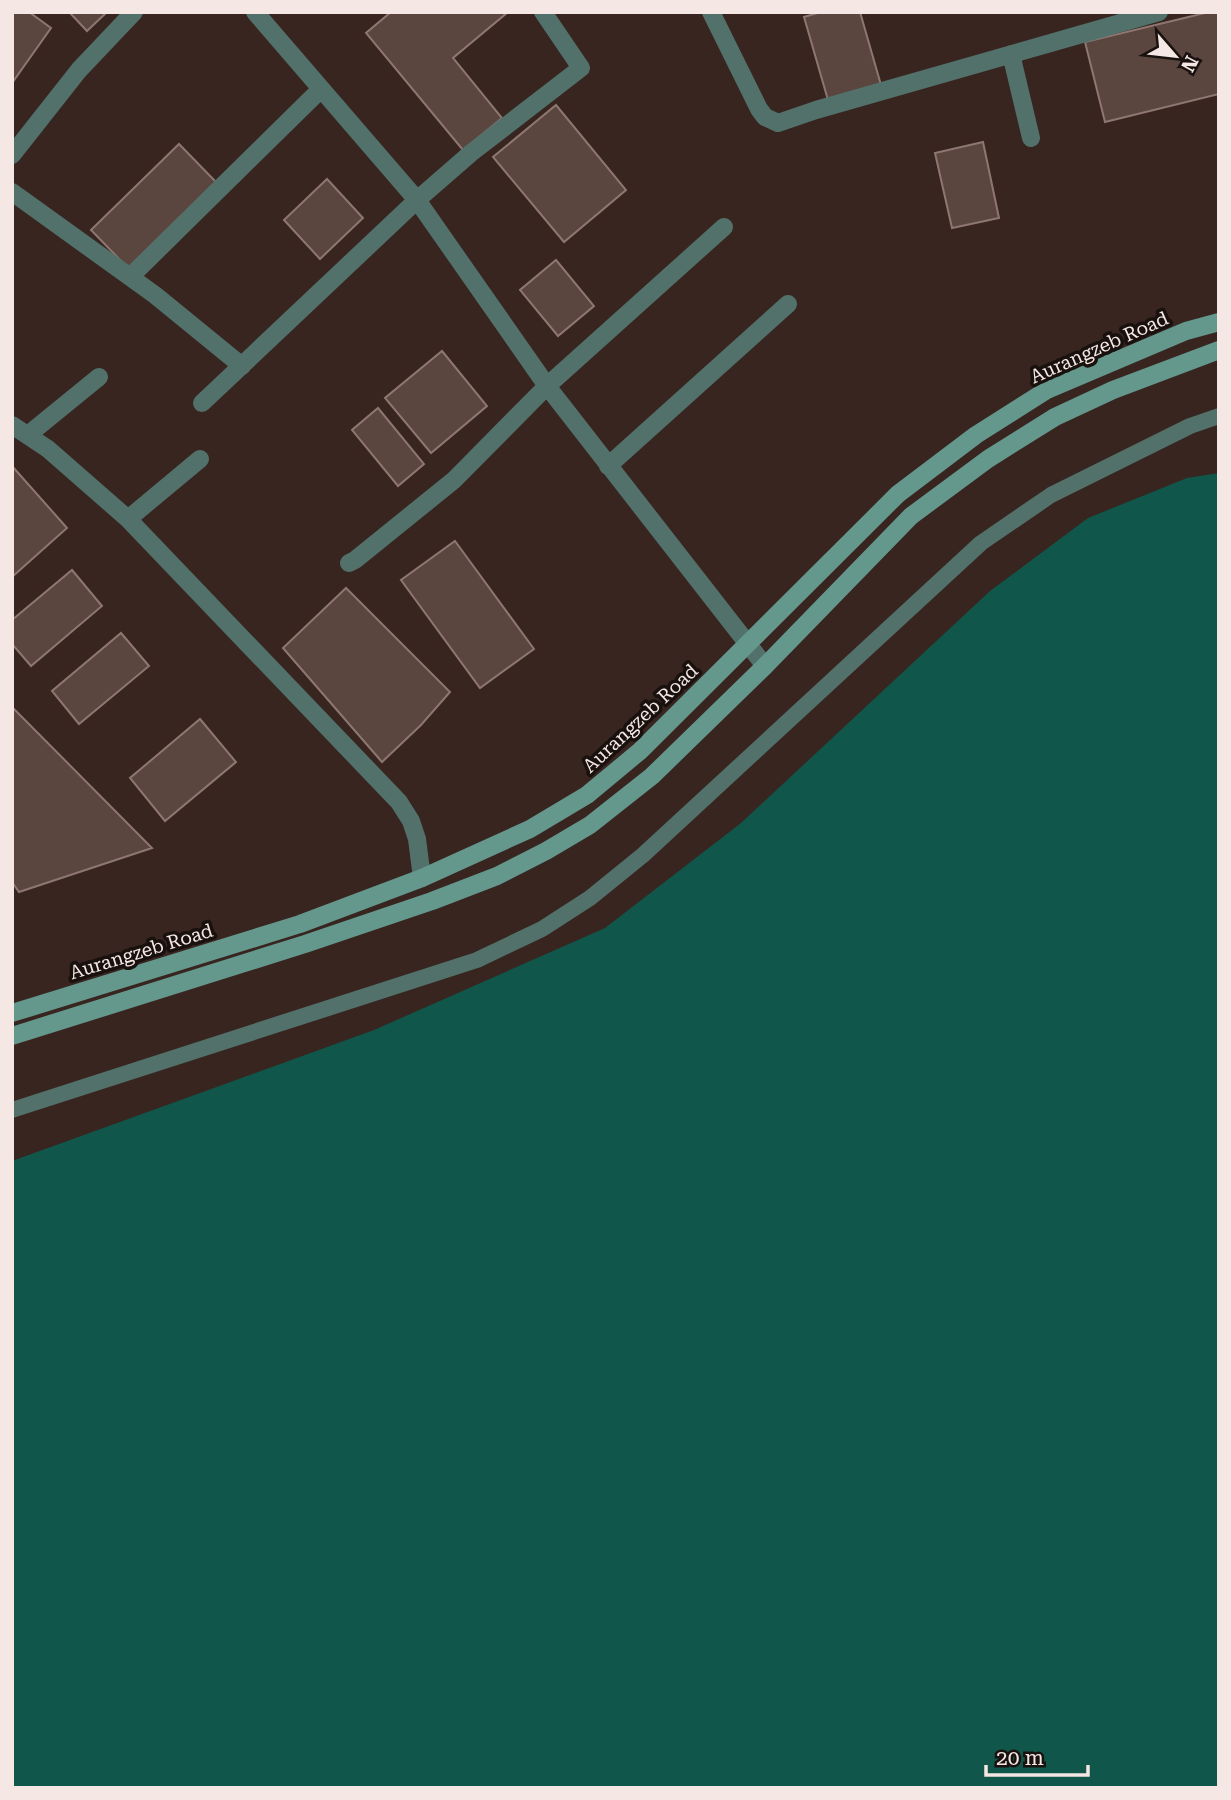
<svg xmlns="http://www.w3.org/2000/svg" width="1231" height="1800" font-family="'Roboto Serif',serif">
<rect width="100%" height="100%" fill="#382520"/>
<path fill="#10564a" d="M1219,473v1315h-1207v-627l362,-131 231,-102 136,-105 249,-232 98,-73 99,-40z"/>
<path fill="#5a453f" stroke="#8e7770" stroke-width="2" d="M12,12h17l22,16 -39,55z
M69,12h38l-20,19z
M391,12h117l-55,46 49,60 -39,32 -97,-117z
M821,12h39l21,73 -53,15 -24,-83z
M1209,12h10v82l-114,28 -20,-80z
M556,105l70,85 -62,52 -71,-85z
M983,142l16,76 -47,10 -17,-75z
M179,144l37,38 -88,86 -37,-38z
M327,179l36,39 -43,41 -36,-39z
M556,260l38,46 -36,30 -38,-46z
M442,351l45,55 -56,47 -46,-55z
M378,408l46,56 -26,22 -46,-56z
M12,466l55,62 -55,49z
M455,541l79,108 -54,39 -79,-108z
M72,570l30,36 -71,60 -19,-22v-24z
M346,588l104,104 -29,33 -39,37 -99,-114z
M121,633l28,33 -70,58 -27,-33z
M12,707l140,141 -133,44 -7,-10z
M200,719l36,43 -71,59 -35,-43z"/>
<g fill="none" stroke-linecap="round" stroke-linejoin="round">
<path stroke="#51716a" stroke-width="16" d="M12,1110l465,-150 65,-31 48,-31 53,-43 338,-312 70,-48 139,-69 29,-10"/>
<path stroke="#51716a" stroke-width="18" d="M255,12l162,188 130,186 218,280
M711,12l48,97 6,8 13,6 38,-13 343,-98
M1011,54l20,84
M12,155l67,-85 55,-58
M12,192l143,103 87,71
M130,277l191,-188
M202,403l215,-203 54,-47 110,-85 -38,-56
M12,425l36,24 80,70 271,283 12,19 6,18 5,39
M29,434l70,-57
M608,466l180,-162
M128,519l72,-60
M349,563l6,-3 99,-80 93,-94 177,-159"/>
<path stroke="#64988d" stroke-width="18" d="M12,1013l288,-89 122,-46 108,-49 57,-34 53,-44 258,-257 78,-59 71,-45 139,-59 33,-9
M12,1036l293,-92 127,-43 65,-25 49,-25 44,-26 62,-49 113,-110 146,-150 77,-57 67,-42 58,-27 106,-40"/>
</g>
<g text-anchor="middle" stroke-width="7" stroke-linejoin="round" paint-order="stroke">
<g font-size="19" fill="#f5e8e4" stroke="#19110e">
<text transform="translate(1099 347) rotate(-24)" y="7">Aurangzeb Road</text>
<text transform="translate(640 718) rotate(-43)" y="7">Aurangzeb Road</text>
<text transform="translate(141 951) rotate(-17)" y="7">Aurangzeb Road</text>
</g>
</g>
<rect width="1231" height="1800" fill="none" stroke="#f5e8e4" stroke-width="28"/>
<g transform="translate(1175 56) rotate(118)" stroke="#19110e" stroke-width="5" paint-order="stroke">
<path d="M0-5L12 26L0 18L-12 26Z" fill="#f5e8e4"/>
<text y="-10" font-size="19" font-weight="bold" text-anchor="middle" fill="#f5e8e4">N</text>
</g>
<path d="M986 1765v10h102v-10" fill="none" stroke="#f5e8e4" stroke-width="3.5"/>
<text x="996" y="1765" font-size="21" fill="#f5e8e4" stroke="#19110e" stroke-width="5" paint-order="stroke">20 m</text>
</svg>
